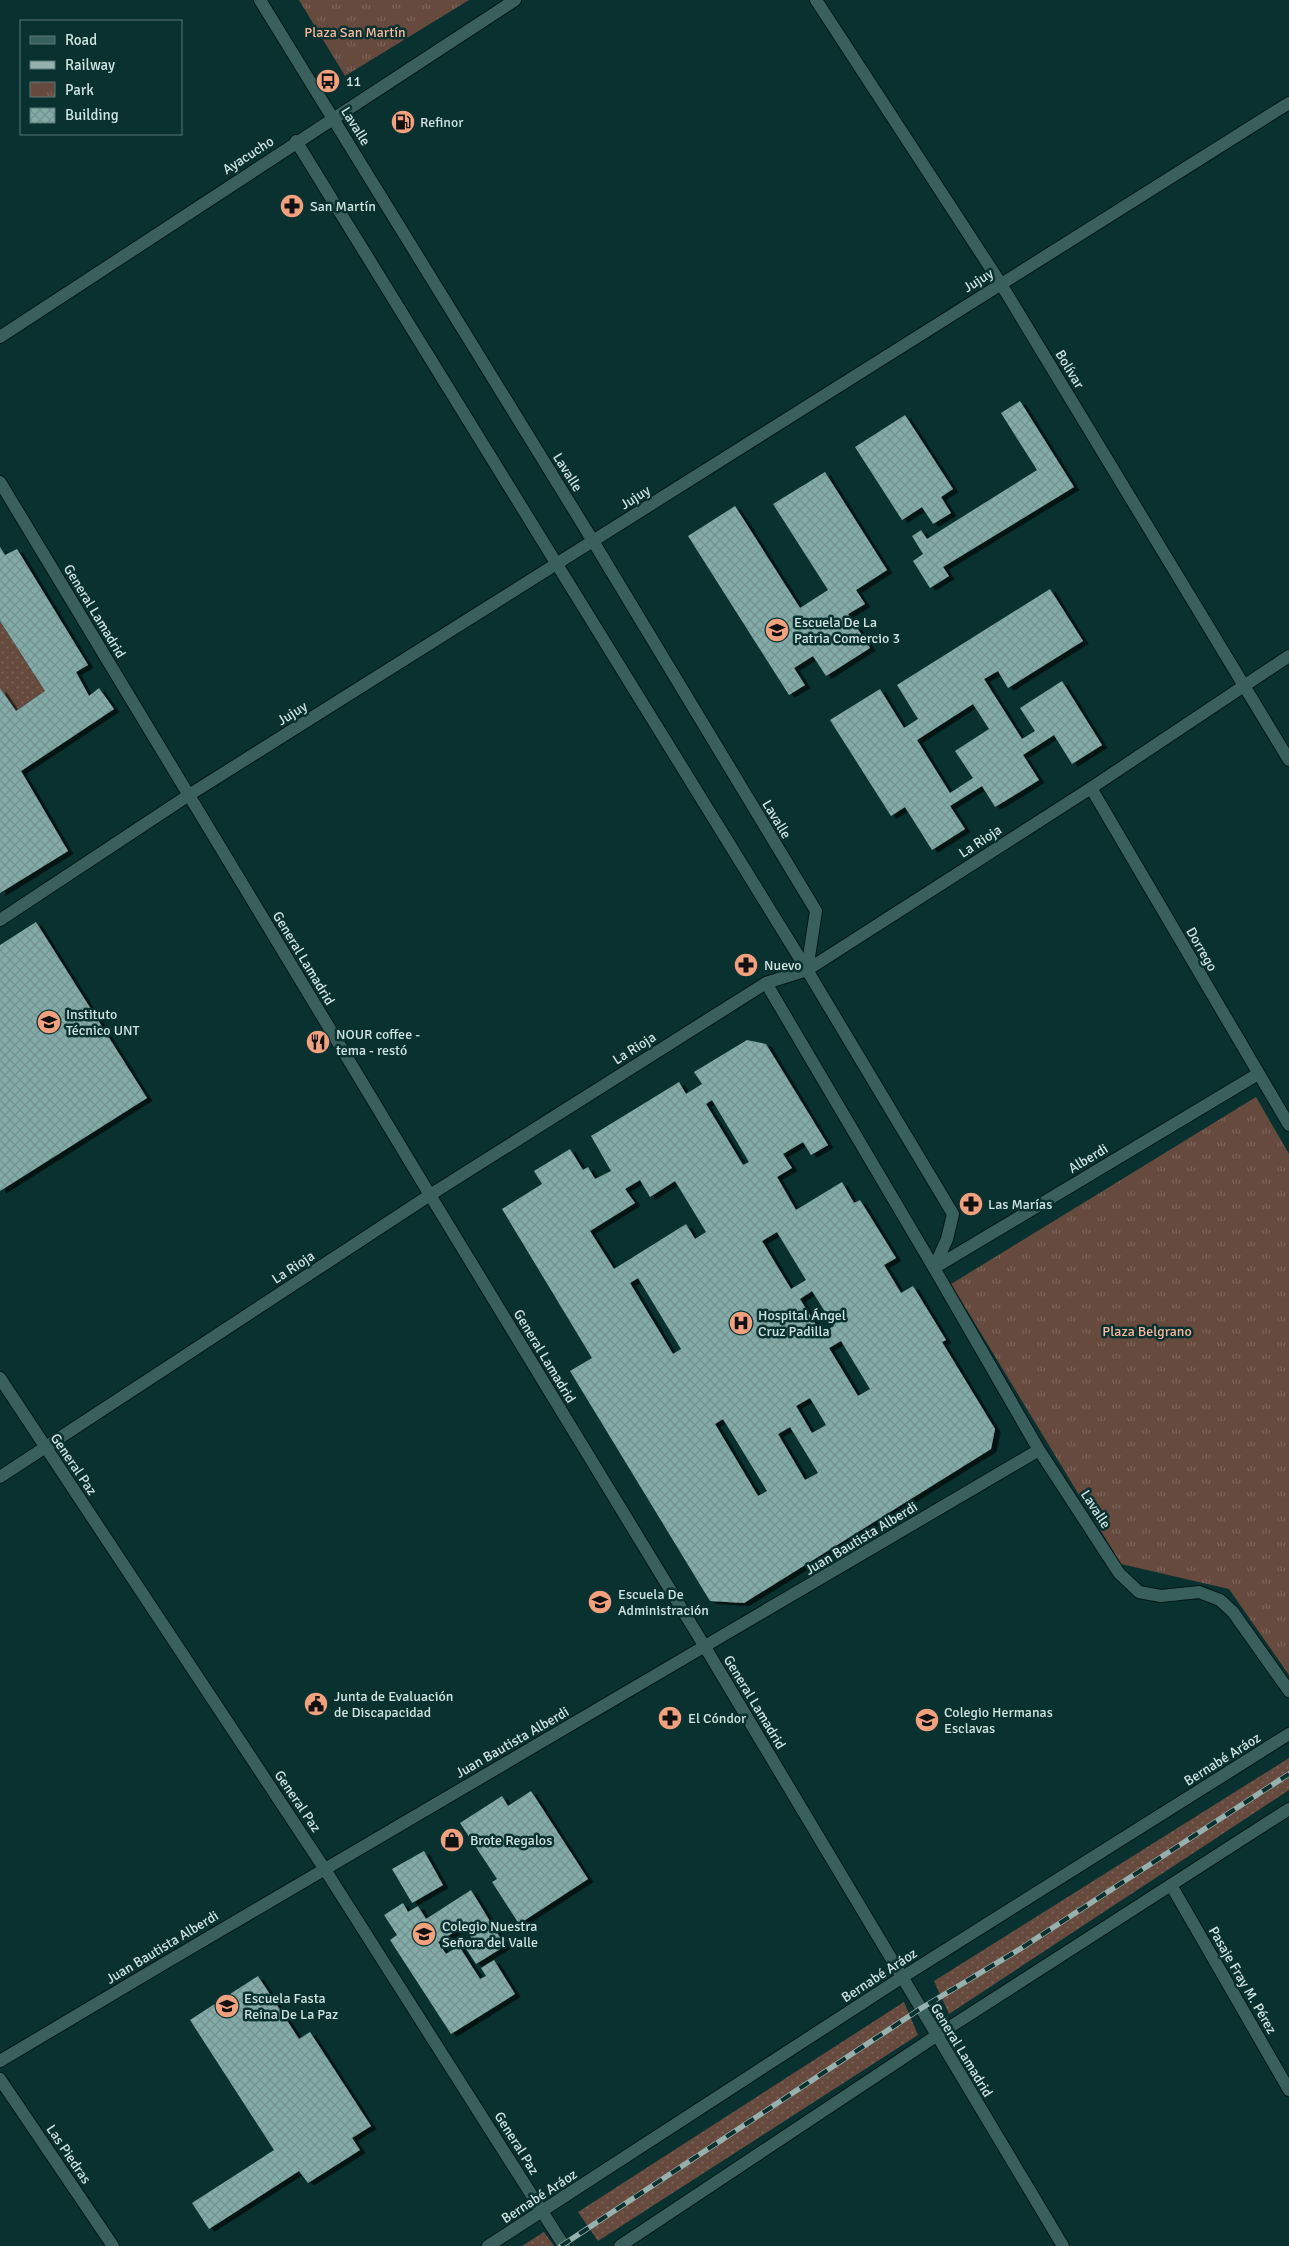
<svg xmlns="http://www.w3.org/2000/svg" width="1289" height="2246" font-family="Signika,sans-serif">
<defs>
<pattern id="grass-dots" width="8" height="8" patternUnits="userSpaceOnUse" patternTransform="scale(1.25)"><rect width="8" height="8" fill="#664a3e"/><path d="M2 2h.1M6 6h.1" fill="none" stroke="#7b645a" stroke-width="1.8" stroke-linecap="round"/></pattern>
<pattern id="park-tufts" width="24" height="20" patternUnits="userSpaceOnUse" patternTransform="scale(1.25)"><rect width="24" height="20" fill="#664a3e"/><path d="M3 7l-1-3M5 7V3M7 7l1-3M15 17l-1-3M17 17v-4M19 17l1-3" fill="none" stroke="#7b645a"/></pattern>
<pattern id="building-cross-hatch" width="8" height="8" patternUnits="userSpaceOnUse" patternTransform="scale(1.25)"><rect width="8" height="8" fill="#83aba8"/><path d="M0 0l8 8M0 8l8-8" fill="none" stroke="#72918f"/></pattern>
<filter id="shadow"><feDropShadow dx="5.5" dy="3" stdDeviation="0" flood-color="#0009"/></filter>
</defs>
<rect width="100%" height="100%" fill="#093130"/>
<path fill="url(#grass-dots)" d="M0,621l45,70 -29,20 -16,-23z
M1289,1758v32l-340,224 -15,-33z
M904,2002l14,33 -320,206 -20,-29z
M544,2232l10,14h-32z"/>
<path fill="url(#park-tufts)" d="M299,0h170l-124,76z
M1256,1097l33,57v521l-60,-86 -108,-25 -170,-280z"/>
<path fill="url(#building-cross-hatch)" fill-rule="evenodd" filter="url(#shadow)" d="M1020,401l54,86 -131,80 6,9 -19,12 -17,-27 10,-7 -11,-18 9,-6 6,9 110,-69 -36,-57z
M905,415l48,74 -12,8 10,16 -18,11 -11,-17 -20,13 -47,-73z
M825,472l62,98 -31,20 9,14 -17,10 22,34 -44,28 -13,-20 -19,12 11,17 -16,10 -101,-159 47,-30 65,102 28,-18 -55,-86z
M0,547l5,8 12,-6 71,116 -12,7 13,24 10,-8 15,21 -93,62 47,80 -68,42v-205l16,23 29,-20 -45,-70z
M1050,589l33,52 -75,47 -10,-17 -14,8 38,60 13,-8 -15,-23 42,-27 40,64 -30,19 -18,-29 -31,20 16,25 -44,27 -13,-21 -32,20 15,23 -33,21 -27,-43 -14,9 -61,-96 50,-31 24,39 14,-9 -21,-34zM973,704l16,25 -34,22 18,27 -23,15 -33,-53z
M36,922l111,176 -147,93v-246z
M747,1040l19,4 62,101 -17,10 -8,-13 -20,12 9,14 -15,9 19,33 46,-28 12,21 6,-3 36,58 -12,7 17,28 12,-7 33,54 -4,2 53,87 -4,20 -247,154 -34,-2 -140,-230 22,-13 -90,-149 40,-25 -8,-13 36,-22 13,21 5,-3 7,12 16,-8 -20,-35 88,-54 7,12 16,-10 -8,-12zM712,1100l37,62 -6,3 -37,-61zM640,1180l10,17 25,-16 31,51 -11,7 -9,-15 -72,45 -24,-38 45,-28 -10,-14zM777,1232l29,48 -15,9 -29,-48zM638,1278l43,71 -8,5 -43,-71zM812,1291l22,35 -13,7 -21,-34zM841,1341l29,48 -12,7 -29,-48zM810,1398l16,27 -14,8 -16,-27zM723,1419l44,72 -9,5 -43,-72zM790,1427l28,46 -13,7 -27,-46z
M531,1791l57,88 -69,45 -27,-42 5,-3 -37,-56 42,-27 6,10z
M424,1851l19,34 -31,18 -20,-34z
M471,1890l34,56 -29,18 -11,-17 9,-5 -10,-16 -26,16 8,12 13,-8 21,33 6,-3 -5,-8 13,-8 21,34 -64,40 -61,-94 7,-5 -13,-20 19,-12 5,9 10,-6 8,13z
M258,1976l41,63 11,-7 61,94 -19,12 8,12 -52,33 -9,-12 -90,58 -17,-26 82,-53 -84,-130z"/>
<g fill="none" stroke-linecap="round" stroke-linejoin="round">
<g stroke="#001817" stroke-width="14">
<path id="minor" d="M260,0l333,541 223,370 -9,59
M816,0l185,284 288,476
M296,141l511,829 146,244 -6,25 -13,29 105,182 80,123 20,19 22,4 38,-4 21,8 13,12 56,79
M0,337l515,-337
M0,482l430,713 275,452 358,599
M1091,788l198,337
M766,983l168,285 324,-194
M0,1477l430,-282 336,-212 41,-13 284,-182 198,-132
M1171,1885l118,205
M0,2061c345,-206 693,-407 1039,-611
M0,2079l113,167"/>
</g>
<g stroke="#001817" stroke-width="14">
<path id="tertiary" d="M0,920l189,-125 1100,-692
M0,1378l324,490 240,378
M488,2246l413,-268 388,-244
M620,2246l316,-210 353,-227"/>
</g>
<use href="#minor" stroke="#3a605e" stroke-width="12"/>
<use href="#tertiary" stroke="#3a605e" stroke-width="12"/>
<g stroke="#97b1af" stroke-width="5.5">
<path id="rail" d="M561,2246l359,-237 100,-60 269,-175"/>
</g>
<use href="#rail" stroke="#093130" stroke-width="4" stroke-dasharray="11" stroke-linecap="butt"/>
</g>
<defs>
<g id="bus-disc" transform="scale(1.25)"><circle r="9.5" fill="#f2a17e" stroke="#093130"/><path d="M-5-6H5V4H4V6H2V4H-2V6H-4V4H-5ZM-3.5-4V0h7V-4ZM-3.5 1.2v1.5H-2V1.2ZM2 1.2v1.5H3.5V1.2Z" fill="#111"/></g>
<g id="fuel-disc" transform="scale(1.25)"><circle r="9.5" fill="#f2a17e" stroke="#093130"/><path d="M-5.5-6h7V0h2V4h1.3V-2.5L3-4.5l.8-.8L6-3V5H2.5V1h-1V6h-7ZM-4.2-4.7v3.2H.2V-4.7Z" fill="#111"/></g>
<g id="pharmacy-disc" transform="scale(1.25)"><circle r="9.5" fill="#f2a17e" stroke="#093130"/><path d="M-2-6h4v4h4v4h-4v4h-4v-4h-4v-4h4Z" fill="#111"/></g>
<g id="school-disc" transform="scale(1.25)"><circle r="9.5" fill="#f2a17e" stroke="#093130"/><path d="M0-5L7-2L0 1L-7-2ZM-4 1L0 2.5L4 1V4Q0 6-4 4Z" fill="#111"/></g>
<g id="university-disc" transform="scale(1.25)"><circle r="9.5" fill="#f2a17e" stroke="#093130"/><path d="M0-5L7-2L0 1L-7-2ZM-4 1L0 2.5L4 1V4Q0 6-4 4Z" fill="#111"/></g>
<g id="restaurant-disc" transform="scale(1.25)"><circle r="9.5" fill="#f2a17e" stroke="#093130"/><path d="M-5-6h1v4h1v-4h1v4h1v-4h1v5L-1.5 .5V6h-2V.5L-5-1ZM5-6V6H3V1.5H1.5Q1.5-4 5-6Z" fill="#111"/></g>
<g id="hospital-disc" transform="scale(1.25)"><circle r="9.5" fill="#f2a17e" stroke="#093130"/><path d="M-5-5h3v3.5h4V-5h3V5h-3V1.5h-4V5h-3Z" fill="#111"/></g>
<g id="civic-disc" transform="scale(1.25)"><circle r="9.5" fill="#f2a17e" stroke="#093130"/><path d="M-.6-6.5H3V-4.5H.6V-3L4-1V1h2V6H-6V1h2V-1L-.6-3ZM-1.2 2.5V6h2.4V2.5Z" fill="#111"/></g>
<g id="shop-disc" transform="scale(1.25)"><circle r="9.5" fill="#f2a17e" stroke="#093130"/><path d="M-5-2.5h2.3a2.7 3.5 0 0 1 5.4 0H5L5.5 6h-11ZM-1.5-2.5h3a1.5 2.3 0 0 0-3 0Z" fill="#111"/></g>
</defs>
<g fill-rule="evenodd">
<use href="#bus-disc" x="328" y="81"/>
<use href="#fuel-disc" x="403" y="122"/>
<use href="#pharmacy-disc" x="292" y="206"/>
<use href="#school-disc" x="777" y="630"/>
<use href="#pharmacy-disc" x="746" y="965"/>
<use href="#university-disc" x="49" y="1022"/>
<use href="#restaurant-disc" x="318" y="1042"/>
<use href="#pharmacy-disc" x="971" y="1204"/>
<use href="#hospital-disc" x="741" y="1323"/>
<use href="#school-disc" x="600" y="1602"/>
<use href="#civic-disc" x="316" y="1704"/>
<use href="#pharmacy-disc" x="670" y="1718"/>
<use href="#school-disc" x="927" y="1720"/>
<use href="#shop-disc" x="452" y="1840"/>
<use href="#school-disc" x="424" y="1934"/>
<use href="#school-disc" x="227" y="2006"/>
</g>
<g text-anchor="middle" stroke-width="5" stroke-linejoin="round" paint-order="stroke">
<g font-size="14" fill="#fab79b" stroke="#093130">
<text x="355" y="37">Plaza San Martín</text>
<text x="1147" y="1336">Plaza Belgrano</text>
</g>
<g font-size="14" fill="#cfe3e1" stroke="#093130" text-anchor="start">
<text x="346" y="86">11</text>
<text x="420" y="127">Refinor</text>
<text x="310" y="211">San Martín</text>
<text x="794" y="627">Escuela De La<tspan x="794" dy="16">Patria Comercio 3</tspan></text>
<text x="764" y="970">Nuevo</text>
<text x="66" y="1019">Instituto<tspan x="66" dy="16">Técnico UNT</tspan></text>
<text x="336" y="1039">NOUR coffee -<tspan x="336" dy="16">tema - restó</tspan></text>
<text x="988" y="1209">Las Marías</text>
<text x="758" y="1320">Hospital Ángel<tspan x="758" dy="16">Cruz Padilla</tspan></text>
<text x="618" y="1599">Escuela De<tspan x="618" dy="16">Administración</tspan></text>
<text x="334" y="1701">Junta de Evaluación<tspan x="334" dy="16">de Discapacidad</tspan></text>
<text x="944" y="1717">Colegio Hermanas<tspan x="944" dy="16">Esclavas</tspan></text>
<text x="688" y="1723">El Cóndor</text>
<text x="470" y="1845">Brote Regalos</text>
<text x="442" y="1931">Colegio Nuestra<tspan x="442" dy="16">Señora del Valle</tspan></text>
<text x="244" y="2003">Escuela Fasta<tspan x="244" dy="16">Reina De La Paz</tspan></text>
</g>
<g font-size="14" fill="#cfe3e1" stroke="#093130">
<text transform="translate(356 126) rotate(58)" y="5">Lavalle</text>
<text transform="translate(248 155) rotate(-33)" y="5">Ayacucho</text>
<text transform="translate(978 280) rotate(-32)" y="5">Jujuy</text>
<text transform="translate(1070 369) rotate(59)" y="5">Bolívar</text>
<text transform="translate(568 472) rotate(58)" y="5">Lavalle</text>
<text transform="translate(635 497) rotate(-32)" y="5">Jujuy</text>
<text transform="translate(95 611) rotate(59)" y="5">General Lamadrid</text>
<text transform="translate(292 713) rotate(-32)" y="5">Jujuy</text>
<text transform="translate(777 819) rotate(59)" y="5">Lavalle</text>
<text transform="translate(980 841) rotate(-33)" y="5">La Rioja</text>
<text transform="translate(1202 949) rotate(60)" y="5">Dorrego</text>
<text transform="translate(304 958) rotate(59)" y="5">General Lamadrid</text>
<text transform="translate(634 1048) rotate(-32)" y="5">La Rioja</text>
<text transform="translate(1088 1158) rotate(-31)" y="5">Alberdi</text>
<text transform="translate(293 1267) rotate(-33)" y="5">La Rioja</text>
<text transform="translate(545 1356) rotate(59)" y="5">General Lamadrid</text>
<text transform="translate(74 1464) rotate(56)" y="5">General Paz</text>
<text transform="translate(1096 1509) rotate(57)" y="5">Lavalle</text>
<text transform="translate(861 1538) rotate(-31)" y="5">Juan Bautista Alberdi</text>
<text transform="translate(755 1702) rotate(59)" y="5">General Lamadrid</text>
<text transform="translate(512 1742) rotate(-30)" y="5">Juan Bautista Alberdi</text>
<text transform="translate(1222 1759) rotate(-32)" y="5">Bernabé Aráoz</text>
<text transform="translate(298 1801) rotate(56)" y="5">General Paz</text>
<text transform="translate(162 1947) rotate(-31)" y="5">Juan Bautista Alberdi</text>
<text transform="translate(879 1975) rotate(-33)" y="5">Bernabé Aráoz</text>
<text transform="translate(1243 1980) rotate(60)" y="5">Pasaje Fray M. Pérez</text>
<text transform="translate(962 2050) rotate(59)" y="5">General Lamadrid</text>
<text transform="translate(517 2143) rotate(58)" y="5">General Paz</text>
<text transform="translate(69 2154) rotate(56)" y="5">Las Piedras</text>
<text transform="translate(539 2196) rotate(-33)" y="5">Bernabé Aráoz</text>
</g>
</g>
<rect x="20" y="20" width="162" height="115" fill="#093130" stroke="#587877"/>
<rect x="30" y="36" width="25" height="8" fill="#3a605e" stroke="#587877"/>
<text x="65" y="45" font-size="15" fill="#cfe3e1">Road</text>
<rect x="30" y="61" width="25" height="8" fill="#97b1af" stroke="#587877"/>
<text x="65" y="70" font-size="15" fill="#cfe3e1">Railway</text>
<rect x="30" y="82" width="25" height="15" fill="url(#park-tufts)" stroke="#587877"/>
<text x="65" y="95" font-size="15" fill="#cfe3e1">Park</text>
<rect x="30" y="108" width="25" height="15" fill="url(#building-cross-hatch)" stroke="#587877"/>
<text x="65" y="120" font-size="15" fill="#cfe3e1">Building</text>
</svg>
